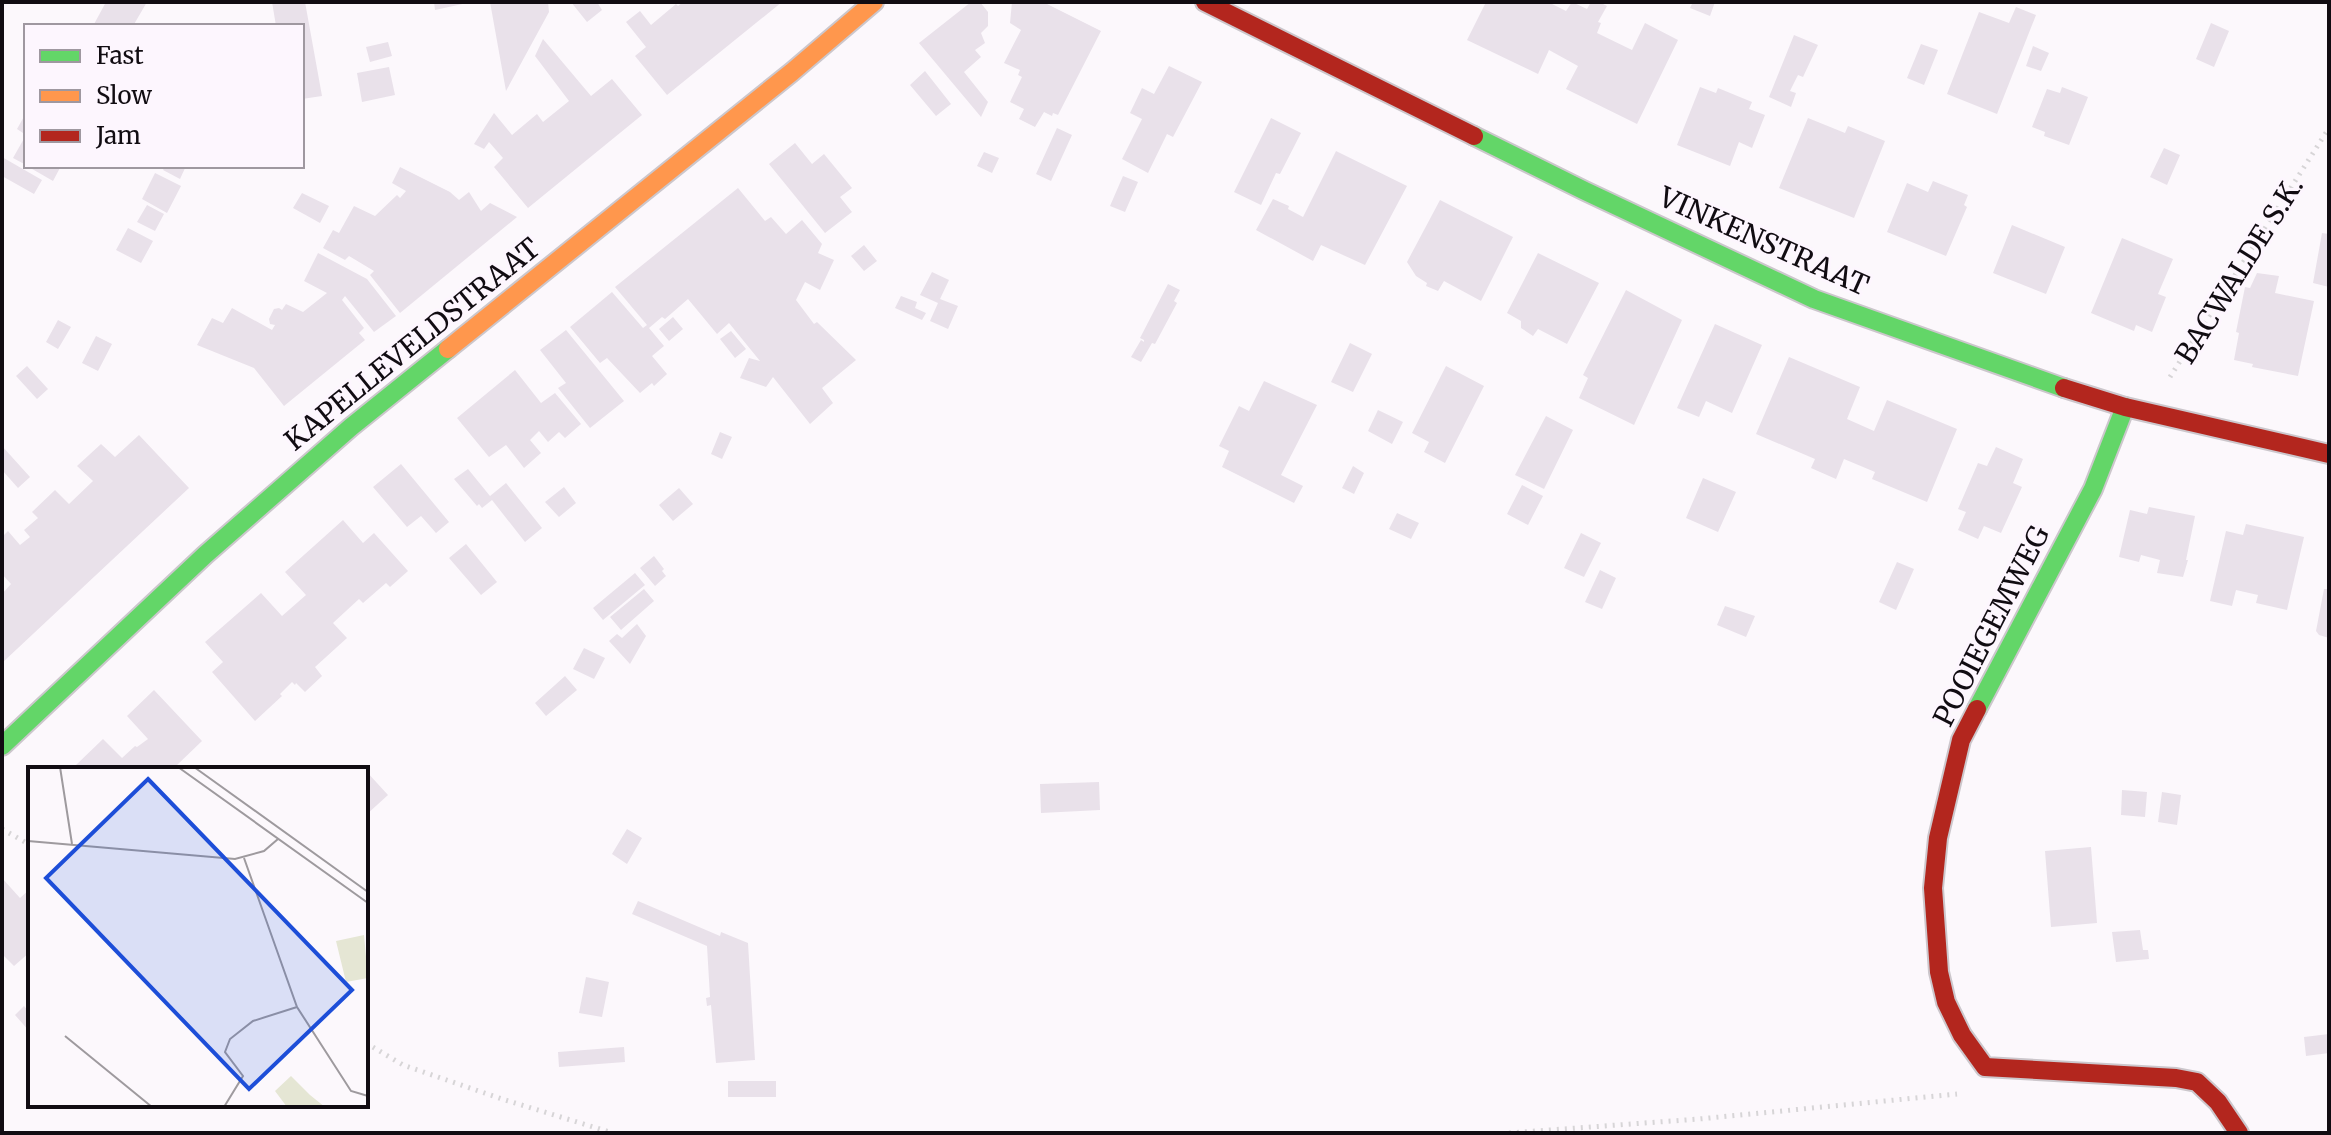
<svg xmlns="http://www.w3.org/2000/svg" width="2331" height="1135" font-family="Merriweather,serif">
<rect width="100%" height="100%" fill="#fcf8fc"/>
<path fill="#e9e1ea" d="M106,2h41l-14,24h-40z
M272,2h33l17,94 -20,3v-73h-26z
M434,2h32l1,1 -32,7z
M490,2h58l1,10 -43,79z
M571,2h26l5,8 -15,12z
M683,2h99l-115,93 -32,-39 11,-9 -20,-25 14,-11 11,14 25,-21 2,2z
M971,2h9l8,10v14l-7,7 4,10 -10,7 6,7 -17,15 24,30 -7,15 -62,-74z
M1012,2h31l58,29 -43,84 -5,-2 -1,3 -8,-4 -9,15 -16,-8 5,-10 -14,-7 12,-25 -4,-2 2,-5 -16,-7 17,-33 -11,-7z
M1486,2h62l18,9 6,-9 15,7 4,-7h8l8,4 -9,16 3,1 -4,10 35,17 13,-27 33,17 -41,84 -71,-35 12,-23 -29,-16 -11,24 -71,-34z
M1693,2h22l-5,14 -20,-8z
M2016,7l20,8 -39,99 -50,-20 32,-82 30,11z
M2211,23l18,8 -15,36 -18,-8z
M1794,35l24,10 -15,32 -5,-2 -8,16 6,2 -5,14 -22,-10z
M543,39l48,57 21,-17 30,36 -114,93 -34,-41 9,-9 -14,-16 -5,7 -10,-5 20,-31 18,22 25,-21 6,8 26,-21 -34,-45z
M388,42l4,14 -22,6 -4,-15z
M1921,44l17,6 -14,35 -17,-7z
M2033,46l16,7 -8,18 -15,-5z
M1169,66l33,16 -29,55 -6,-3 -19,39 -26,-14 20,-40 -12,-6 12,-25 12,6z
M389,67l6,28 -33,7 -5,-29z
M925,71l26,33 -15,12 -26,-31z
M1700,87l16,6 2,-5 34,14 -3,7 16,6 -13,33 -13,-6 -9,24 -53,-21z
M2062,87l26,10 -19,48 -25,-9 1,-4 -13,-5 15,-38 13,4z
M26,113v52l-13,-7 13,-23 -9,-6z
M1271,118l30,15 -21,41 -4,-1 -15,32 -27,-13z
M1808,118l37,15 3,-7 37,15 -31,77 -75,-30z
M1057,128l15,7 -21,46 -15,-7z
M795,143l17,21 12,-10 28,34 -12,9 12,15 -27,21 -56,-69z
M2164,148l16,7 -13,30 -17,-8z
M1336,151l71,35 -42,79 -44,-20 -8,16 -57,-31 17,-31 16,7 -1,3 15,8z
M984,152l15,6 -7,15 -15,-7z
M2,157l40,23 -8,14 -32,-18z
M27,166h34l-8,15z
M165,166h21l-6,13 -17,-9z
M400,167l50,25 9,8 10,-8 12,19 9,-8 27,14 -117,96 -30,-38 4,-4 -25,-15 -4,4 -22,-12 10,-18 6,3 15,-27 21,10 22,-21 3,3 6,-7 -14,-8z
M155,173l26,13 -14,27 -25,-14z
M1123,176l15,6 -13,30 -15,-6z
M1933,181l35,14 -4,10 3,2 -21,49 -59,-24 20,-49 21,9z
M738,188l27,33 6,-4 15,17 16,-14 20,24 -4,9 16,7 -14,30 -15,-8 -9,18 18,24 3,-2 39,38 -34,28 11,15 -23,21 -37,-47 -7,10 -26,-9 9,-20 11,3 -31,-38 -12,11 -29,-35 -23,20 -3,-2 -13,11 15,18 -12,10 15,18 -13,12 -2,-3 -12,10 -33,-35 -7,5 -30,-36 42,-35 31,36 4,-3 -32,-38z
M302,193l27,13 -9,17 -27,-15z
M1440,200l73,37 -32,64 -37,-20 -6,10 -12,-5 1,-3 -11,-7 -9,-14z
M147,205l17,9 -9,17 -18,-9z
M2012,225l53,22 -19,47 -53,-21z
M128,228l25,13 -12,22 -25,-13z
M2322,233l7,1v53l-16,-4z
M2122,238l51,21 -15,35 8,3 -14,35 -16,-7 -2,6 -43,-18z
M864,245l13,16 -13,10 -13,-15z
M318,253l49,26 29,37 -22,16 -29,-36 -3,4 22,28 -5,5 6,7 -81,66 -30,-38 -57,-23 15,-27 11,5 9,-15 40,22 3,-5 -5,-1 -1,-5 5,-10 5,-1 3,2 4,-6 17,8 24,-19 -23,-12z
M1538,253l61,30 -32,61 -29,-15 -5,7 -12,-8v-7l-14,-8z
M932,272l17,8 -9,19 18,7 -10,23 -18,-8 8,-18 -18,-8z
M2257,273l22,3 -4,17 39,8 -16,75 -46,-9 1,-3 -19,-4 5,-27 -3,-1 9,-45 5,1z
M1168,284l12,6 -6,11 3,2 -22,41 -3,-1 -11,19 -10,-5 10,-17 3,2v-2l-4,-2z
M1626,290l56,30 -48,105 -55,-27 9,-20 -5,-3z
M901,296l16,6 -2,6 11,5 -4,7 -27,-12z
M673,317l10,12 -14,12 -10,-12z
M58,320l13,7 -13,22 -12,-7z
M1715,324l47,21 -30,68 -26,-12 -7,16 -22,-9z
M566,330l58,71 -34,27 -32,-40 8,-5 -26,-33z
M731,331l15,18 -11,9 -15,-19z
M96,336l16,8 -14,27 -16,-8z
M1350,343l22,11 -19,38 -22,-10z
M1789,357l71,30 -13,32 27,12 13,-31 70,29 -30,73 -55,-23 3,-7 -31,-13 -8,20 -25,-11 4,-9 -59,-25z
M27,366l21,23 -11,10 -21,-23z
M1446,366l38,20 -39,77 -21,-11 5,-10 -17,-9z
M515,370l26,33 14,-10 26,31 -16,14 -6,-6 -11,10 -9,-11 -9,9 11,13 -17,15 -18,-23 -17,12 -32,-39z
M1264,381l53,24 -36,70 22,11 -9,17 -72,-36 7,-16 -10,-5 20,-40 10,5z
M1378,410l25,12 -11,22 -24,-13z
M1546,416l27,14 -29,59 -29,-14z
M720,432l12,5 -10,22 -11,-5z
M139,435l50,53 -187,175v-69l9,-10 -9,-10v-9l2,-3 -2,-3v-22l6,-6 12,14 10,-8 -6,-7 14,-12 -6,-6 23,-22 14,14 24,-23 -16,-15 24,-22 14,13z
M2,446l28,31 -12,11 -16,-18z
M1996,447l27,12 -10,24 9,4 -21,46 -17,-7 -6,13 -20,-9 8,-18 -8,-3 20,-46 9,3z
M401,464l48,58 -13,11 -15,-17 -14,11 -34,-40z
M1353,466l11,7 -10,21 -12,-6z
M468,469l22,27 16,-13 36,45 -17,14 -33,-42 -10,8 -3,-4 -2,2 -23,-27z
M1703,478l33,14 -18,40 -32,-14z
M1522,485l21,11 -15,29 -21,-11z
M564,487l12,16 -17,14 -14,-15z
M679,488l14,16 -20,17 -14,-16z
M2149,507l46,9 -9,44h2l-5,17 -26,-4 3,-13 -19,-5 -2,7 -20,-5 11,-47 17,4z
M1397,513l22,10 -8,16 -22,-10z
M343,520l20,23 11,-10 34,38 -18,16 -4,-4 -23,20 -4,-4 -26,24 14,15 -32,29 7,9 -17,16 -9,-9 -1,2 -3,-3 -12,12 2,2 -27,25 -43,-49 11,-10 -18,-20 56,-49 21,23 24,-21 -21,-23z
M2246,524l58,13 -17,73 -31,-7 2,-8 -22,-5 -4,16 -22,-5 16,-70 17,4z
M1581,533l20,10 -17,34 -20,-9z
M466,544l31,38 -16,13 -32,-37z
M654,556l10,13 -2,2 4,5 -11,10 -15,-18z
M1897,562l17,7 -18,41 -17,-8z
M1600,570l16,8 -14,31 -17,-7z
M635,573l10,12 -42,35 -10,-12z
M644,589l10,12 -33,29 -11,-13z
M2324,589h5v49l-10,-3 -3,-4z
M1725,606l30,10 -9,21 -29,-12z
M637,624l9,12 -16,28 -21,-23 8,-7 5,4z
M584,648l21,10 -11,21 -21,-10z
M565,676l12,14 -31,26 -11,-13z
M154,690l48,51 -26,25 3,3h-99l-4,-4 27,-26 19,19 13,-12 2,1 11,-8 -21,-23z
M366,771l22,24 -22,20z
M1099,782l1,28 -59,3 -1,-29z
M2122,790l25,2 -2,25 -24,-2z
M2162,792l19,3 -4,30 -19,-3z
M627,829l15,9 -15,26 -15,-10z
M2091,847l6,76 -46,4 -6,-76z
M2,878l18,20 10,-9v63l-16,14 -12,-12z
M638,901l82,35 1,-4 27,11 7,117 -39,3 -5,-58 -4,1 -1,-8 4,-1 -3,-51 -75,-32z
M2140,930l3,20h5l1,9 -33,3 -4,-30z
M586,977l23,5 -7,35 -23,-4z
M24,1006l6,7v19l-15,-17z
M2329,1034v19l-23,3 -2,-19z
M624,1047l1,15 -66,5 -1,-15z
M728,1081h48v16h-48z"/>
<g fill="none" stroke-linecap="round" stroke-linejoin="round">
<g stroke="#ccc7cc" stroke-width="22">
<path id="fast" d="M1474,136l111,55 229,108 250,89
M1977,709l116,-220 32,-82
M2,746l203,-191 146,-128 97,-78"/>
</g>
<g stroke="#ccc7cc" stroke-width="22">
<path id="slow" d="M448,349l344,-277 82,-70"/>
</g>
<g stroke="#ccc7cc" stroke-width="22">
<path id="jam" d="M1205,2l269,134
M2064,388l61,19 204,47
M1977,709l-16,31 -23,98 -5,50 6,84 7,30 16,33 23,32 191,11 21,4 21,20 21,31"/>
</g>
<path stroke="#d7d5d7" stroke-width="5" stroke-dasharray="2 6" stroke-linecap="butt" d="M2170,377l159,-249
M2,829l28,16
M366,1043l37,22 99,34 111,34
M1509,1133l190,-14 258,-25"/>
<use href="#fast" stroke="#63d668" stroke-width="18"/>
<use href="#slow" stroke="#ff974d" stroke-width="18"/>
<use href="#jam" stroke="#b3261e" stroke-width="18"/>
</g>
<g text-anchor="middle" stroke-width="6" stroke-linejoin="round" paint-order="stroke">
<g font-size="28" fill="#110c12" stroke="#fdf6fe">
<text transform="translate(1764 241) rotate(24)" y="10">VINKENSTRAAT</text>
<text transform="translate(2239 270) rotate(-58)" y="10">BACWALDE S.K.</text>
<text transform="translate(412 344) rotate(-39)" y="10">KAPELLEVELDSTRAAT</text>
<text transform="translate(1991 626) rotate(-63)" y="10">POOIEGEMWEG</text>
</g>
</g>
<g transform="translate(28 767)">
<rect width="340" height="340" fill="#fcf8fc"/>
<path d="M336,168l4,43 -22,4 -10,-41zM263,309l19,19 15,12h-38l-12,-16z" fill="#e5e6d4"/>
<path fill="none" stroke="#9e9a9e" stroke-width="2" d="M32,0l12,77M150,0l190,136M166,0l174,125M0,74l207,18 29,-8 14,-12M216,91l53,149 54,84 17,5M37,269l87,71M196,340l19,-31 -18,-24 5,-13 23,-18 44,-14"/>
<path fill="#1d4ed8" fill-opacity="0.15" stroke="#1d4ed8" stroke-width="4" d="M120,12l204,211 -103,99 -203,-211z"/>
<rect width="340" height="340" fill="none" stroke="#110c12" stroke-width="4"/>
</g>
<rect width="2331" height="1135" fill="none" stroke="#110c12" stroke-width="8"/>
<rect x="24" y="24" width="280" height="144" fill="#fdf6fe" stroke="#9f98a0" stroke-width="2"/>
<rect x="40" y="50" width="40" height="12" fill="#63d668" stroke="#9f98a0" stroke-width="2"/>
<text x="96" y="64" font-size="24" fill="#110c12">Fast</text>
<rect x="40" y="90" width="40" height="12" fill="#ff974d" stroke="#9f98a0" stroke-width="2"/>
<text x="96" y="104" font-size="24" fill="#110c12">Slow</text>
<rect x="40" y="130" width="40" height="12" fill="#b3261e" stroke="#9f98a0" stroke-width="2"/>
<text x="96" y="144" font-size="24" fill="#110c12">Jam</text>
</svg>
